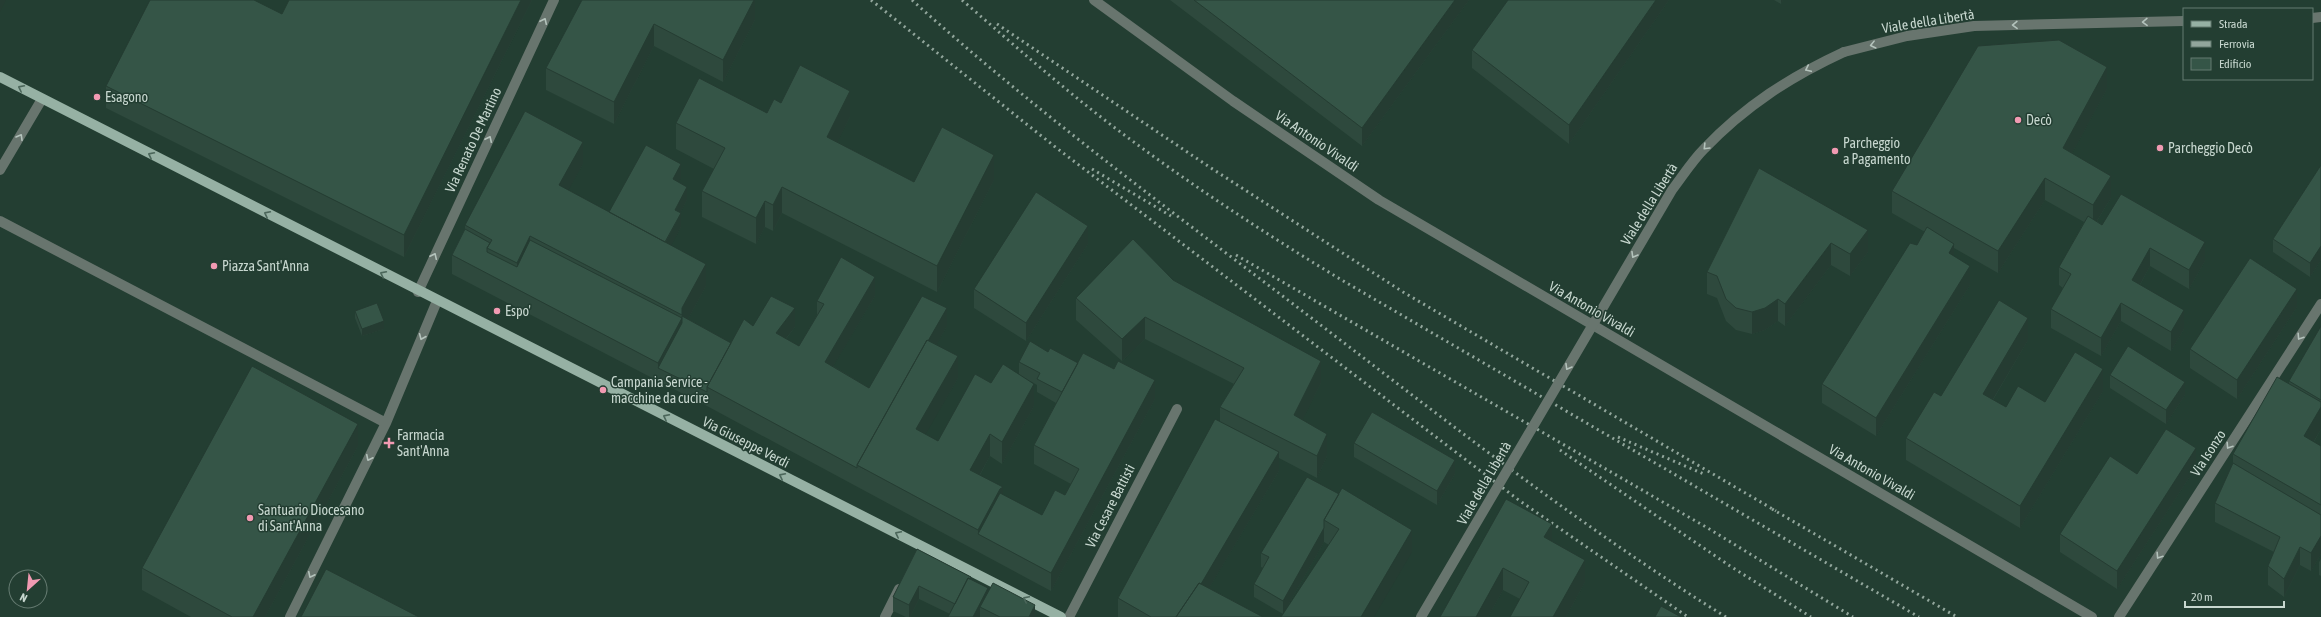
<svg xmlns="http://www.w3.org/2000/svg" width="2321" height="617" font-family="'Asap Condensed',sans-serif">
<rect width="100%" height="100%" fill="#233e32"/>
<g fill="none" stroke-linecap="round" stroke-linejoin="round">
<path stroke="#68756e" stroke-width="10" d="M1094,0l139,101 146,99 713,417
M2312,18l9,-1
M1844,52l63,-16 67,-10 210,-5
M0,170l42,-71
M0,221l386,202
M418,292l136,-292
M290,617l96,-194 51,-122
M885,617l14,-28
M1069,617l108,-208
M2119,617l202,-313"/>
<path stroke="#96b1a4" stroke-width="10" d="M0,77l1061,540"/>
<path stroke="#92a69c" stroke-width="3" stroke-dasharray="2 4" stroke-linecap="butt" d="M871,0l183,146 466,355 168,116
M912,0c123,111 258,210 389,310 139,106 277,215 425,307
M962,0c53,46 105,92 161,134 71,53 146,102 222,148l574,335
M997,24l214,144 192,124 373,219
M1092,169l79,47
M1236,255l470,272 147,90
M1618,437l88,38
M1560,450l170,116 81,51
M1772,509l185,108"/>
<path stroke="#68756e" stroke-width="10" d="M1421,617l251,-427c10,-13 20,-29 32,-41 41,-43 86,-72 140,-97"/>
</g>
<path fill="#2e493d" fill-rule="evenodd" d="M289,0h243l-128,257 -298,-149v-22l176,-72z
M582,0h173v20l-32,62 -69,-36 -40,78 -68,-34v-22z
M1170,0h299l-107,146z
M1669,0l-100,144 -97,-76v-18z
M1774,0h9l-2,4z
M2107,89l-35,64 39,45 -14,23 5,4 103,36 -16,28 -39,-23 -10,19 44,44 -13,22 -50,-30 -20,35 -50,-28v-19l12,-21 -4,-3v-18l25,-45 -39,-22 -47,73 -44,-25v9l16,28 -94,151 -54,-33v-19l95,-139 8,-13 -33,-19v-22z
M781,103l69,14 -13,25 77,40 80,-2 -57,112 -155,-79 -9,18 -8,-4 -9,17 -54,-27v-26l12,-22 -38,-20v-26l91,-10z
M583,164l-15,26 41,22 72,-34 -3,4 9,18 -7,13 1,14 -10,18 35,41 -18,33 43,24 22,-17 42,1 -9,12 13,7 18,-31v-14l58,-5 -42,70 36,22 78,-62 -11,19 22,33 -33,56 13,7 53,-58 28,-9v-12l29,-10 30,11 77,36 -104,192 -344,-185 -49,-25 -206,-107v-19l13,-26v-4zM1030,381l7,4v7l19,11 -22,42v19l37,20 -6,11 -23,20 -39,-20 -23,-20 10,-19 12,8 32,-58z
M2321,165v95l-11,17 -37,-25v-13z
M1759,168l109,84 -18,24 -19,-11 -46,61 -7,-5 -13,9 -13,4 -16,-4 -10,-9 -9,-23 -10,-4v-22z
M1088,244l-62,97 -52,-33v-19z
M1173,280l148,103 -19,37 25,36 -10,22 -38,-20v13l-70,117 54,29h-145v-19l102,-176v-15l14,-23 -89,-45 -23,22 -46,-41v-22z
M2297,307l-60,92 -47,-31v-19z
M355,311l29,18 -22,7 -7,-18z
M2321,326v103l-7,13 7,4v108l-10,17 -11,-6 -16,32 -16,-12v-19l6,-14 -59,-30v-19l18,-40v-9l56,-70v-3z
M2028,340l-35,60 13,7 39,-5 58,-11 -83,137 -114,-68v-22l35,-42z
M2110,375l75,20 -19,29 -56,-36z
M1354,443l101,31 -18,31 -83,-48z
M358,446l-93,171h-74l-49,-27v-22z
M2196,467l-79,122 -57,-37v-18l77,-60z
M1307,477l105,75 -83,-7 -5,-3 -41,72 -29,-17v-13l9,-16 -2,-1v-14z
M1506,499l46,42 33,41 -19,35h-56l10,-18 -17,-9 -15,27z
M917,549l54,31 17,13 47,24h-87l2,-3 -31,-15 -9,18h-4l-13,-6v-14z
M2321,559v17l-2,-1v-13z"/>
<path fill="#253c32" d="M0,0h6l-6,12z
M521,0h11l-128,257v-22z
M754,0h1v20l-32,62v-22z
M1455,0h14l-107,146v-18z
M1656,0h13l-100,144v-19z
M1781,0h2l-2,4z
M654,24v22l-40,78v-22z
M2107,67v22l-44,81v-22z
M850,91v26l-23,46v-26z
M583,142v22l-24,43v-22z
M994,155v25l-57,112v-26z
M681,164v14l-8,14v-13z
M2111,176v22l-18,29v-22z
M2045,178v22l-47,73v-22z
M687,187v13l-12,23v-13z
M782,187v26l-9,18v-26z
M765,201v26l-9,17v-26z
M681,213v14l-19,36v-14z
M1088,226v18l-62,97v-18z
M1868,230v22l-18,24v-22z
M530,236v22l-13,27v-22z
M2205,242v19l-16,28v-19z
M1831,243v22l-46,61v-22z
M1954,244v19l-5,-10z
M2321,246v14l-11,17v-14z
M2150,248v18l-18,33v-19z
M706,264v22l-24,44 -24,38v-5l24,-45v-10z
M1970,266v19l-94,151v-18z
M875,277v19l-50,84v-18z
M2297,289v18l-60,92v-19z
M1778,299v22l-13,9 -13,4v-22z
M2121,303v18l-20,35v-18z
M795,308v19l-19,24v-18z
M947,308v18l-81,144 -8,-4z
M2184,310v19l-13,22v-19z
M1145,317v22l-23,22v-22z
M2028,318v22l-45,76v-22z
M384,321v8l-22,7v-7z
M958,356v22l-42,73v-22z
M1321,361v22l-27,54v-22z
M2103,369v22l-83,137v-22z
M1155,380v19l-104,192v-18z
M2185,382v13l-19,29v-14z
M1034,384v22l-32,58v-22z
M2321,407v22l-17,29v-22z
M358,424v22l-93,171h-12z
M990,434v22l-20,36v-22z
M1327,434v22l-10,22v-22z
M2196,448v19l-79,122v-18z
M1279,452v19l-80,134 -20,12z
M1455,460v14l-18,31v-14z
M1003,487v22l-25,25v-4l22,-41z
M1552,524v22l-8,-9z
M1324,528v14l-41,72v-13z
M1412,530v22l-38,65h-13z
M2321,536v18l-10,17v-18z
M2300,547v18l-16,32v-18z
M1585,560v22l-19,35h-13z
M1503,568v22l-15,27h-12z
M919,586v13l-9,18h-1v-12z
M988,588v18l-8,1v10h-7z
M1035,605v12h-6z"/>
<path fill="#355547" stroke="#253c32" d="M150,0h104l28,14 7,-14h232l-117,235 -298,-149z
M582,0h172l-31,60 -69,-36 -40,78 -68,-34z
M1194,0h261l-93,128z
M1508,0h148l-87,125 -97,-75z
M2059,40l48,27 -44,81 48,28 -18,29 -48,-27 -47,73 -106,-60 86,-145z
M800,65l50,26 -23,46 87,45 28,-55 52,28 -57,111 -155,-79 -9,18 -8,-4 -9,17 -54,-27 23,-43 -49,-25 23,-45 68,35 7,-14 7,4z
M525,111l58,31 -24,43 147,79 -24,44v7l-152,-79 -13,27 -30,-15 5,-8 -27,-15z
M646,145l35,19 -8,15 14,8 -12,23 6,3 -16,29 -56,-30z
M2321,165v81l-11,17 -37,-24z
M1759,168l109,62 -18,24 -19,-11 -46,61 -7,-5 -13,9 -13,4 -16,-4 -10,-9 -9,-23 -10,-4z
M1036,192l52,34 -62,97 -52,-34z
M2121,194l84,48 -16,28 -39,-22 -18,32 52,30 -13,22 -50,-29 -20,35 -50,-29 20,-35 -12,-7 29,-51 14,9z
M1927,227l27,17 -5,9 21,13 -94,152 -54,-34 88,-141 7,2z
M465,229l25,14 -3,5v4l30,15 13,-27 152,78 -24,45 -206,-108z
M1133,239l40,41 148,81 -27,54 33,19 -10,22 -97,-49 24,-39 -99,-51 -23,22 -46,-41z
M841,257l34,20 -50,85 44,26 53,-92 25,12 -19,33 -1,-1 -70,125v3l-150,-81 37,-68 9,7 18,-30 24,12 -19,25 23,13 25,-42 -7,-3z
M2250,258l47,31 -60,91 -47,-31z
M1999,300l29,18 -45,76 23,13 12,-21 27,16 30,-50 28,17 -83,137 -114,-68 28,-46 7,4z
M377,303l7,18 -22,8 -7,-18z
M682,316l49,27 -24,44v5l-49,-24 24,-45z
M2321,326v74l-32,-19z
M927,340l31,16 -42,73 22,12 37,-67 16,9 12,-19 31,20 -32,58 -12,-8 -20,36 33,17 -3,2 -22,41 -121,-65z
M1030,341l18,11 2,-4 28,15 -16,29 -25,-13 3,-6 -21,-11z
M2128,346l57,36 -19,28 -56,-35z
M1083,353l31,16 4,-8 37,19 -104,193 -73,-39 22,-41 42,22 13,-25 10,5 14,-26 -45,-24z
M252,366l106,58 -105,193h-21l-90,-49z
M2277,377l44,25v5l-17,29 17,10v59l-88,-51z
M1372,412l83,48 -18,31 -83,-48z
M1215,419l64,33 -78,132 -2,-1 -23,34h-25l-33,-19z
M2166,429l30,19 -79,123 -57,-37 50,-78 27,18z
M2233,463l88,52v21l-10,17 -11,-6 -16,32 -16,-13 12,-29 -65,-34z
M1307,477l32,17 -15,26v8l-41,73 -29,-17 15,-27 -8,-4z
M1342,488l70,42 -51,87h-80l58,-88 -15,-9z
M1506,499l46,25 -8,13 41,23 -32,57h-43l19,-35 -26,-14 -27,49h-36z
M917,549l54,28 -1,2 -2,-1 -13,26 -36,-18 -10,19 -16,-8z
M326,569l93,48h-118z
M968,578l20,10 -15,29h-25z
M993,583l42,22 -6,12h-29l-20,-10z
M1199,583l64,34h-87z
M1661,606l20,11h-26z"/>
<defs><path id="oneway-chevron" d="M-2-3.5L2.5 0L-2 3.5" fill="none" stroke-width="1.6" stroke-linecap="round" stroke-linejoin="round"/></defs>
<g stroke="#b4c3bc">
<use href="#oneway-chevron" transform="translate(544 21) rotate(-65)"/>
<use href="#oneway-chevron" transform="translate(2145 22) rotate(179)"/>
<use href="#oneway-chevron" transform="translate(2015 25) rotate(179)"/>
<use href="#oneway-chevron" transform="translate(1873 45) rotate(166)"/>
<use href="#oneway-chevron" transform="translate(1808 69) rotate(155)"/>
<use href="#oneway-chevron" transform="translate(20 137) rotate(-60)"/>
<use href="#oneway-chevron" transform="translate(489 139) rotate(-65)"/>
<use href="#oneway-chevron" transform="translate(1706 147) rotate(134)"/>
<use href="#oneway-chevron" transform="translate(1634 255) rotate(120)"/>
<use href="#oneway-chevron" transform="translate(434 256) rotate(-65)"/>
<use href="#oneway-chevron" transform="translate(422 337) rotate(113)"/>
<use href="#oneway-chevron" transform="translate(2300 337) rotate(123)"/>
<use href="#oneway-chevron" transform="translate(1568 367) rotate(120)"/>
<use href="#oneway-chevron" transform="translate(2229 446) rotate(123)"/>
<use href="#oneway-chevron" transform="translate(369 458) rotate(116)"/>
<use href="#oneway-chevron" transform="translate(2159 556) rotate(123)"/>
<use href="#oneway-chevron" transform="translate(311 575) rotate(116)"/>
</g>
<g stroke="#4b665a">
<use href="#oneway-chevron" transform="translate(21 88) rotate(-153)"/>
<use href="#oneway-chevron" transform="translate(151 155) rotate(-153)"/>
<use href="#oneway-chevron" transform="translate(267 214) rotate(-153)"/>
<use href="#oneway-chevron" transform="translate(383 274) rotate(-153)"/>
<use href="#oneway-chevron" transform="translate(666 417) rotate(-153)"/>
<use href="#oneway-chevron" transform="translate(782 476) rotate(-153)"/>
<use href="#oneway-chevron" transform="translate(898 534) rotate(-153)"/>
<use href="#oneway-chevron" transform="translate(1026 599) rotate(-153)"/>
</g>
<g fill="#f19ab2" stroke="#233e32" stroke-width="1.5">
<circle cx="97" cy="97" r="4"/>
<circle cx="2018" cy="120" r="4"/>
<circle cx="2160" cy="148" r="4"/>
<circle cx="1835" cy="151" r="4"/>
<circle cx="214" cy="266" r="4"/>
<circle cx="497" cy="311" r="4"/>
<circle cx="603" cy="390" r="4"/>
<path d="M387 437h4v4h4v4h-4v4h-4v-4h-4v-4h4z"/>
<circle cx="250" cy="518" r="4"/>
</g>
<g text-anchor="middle" stroke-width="3" stroke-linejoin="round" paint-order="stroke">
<g font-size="14" fill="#c7d7cf" stroke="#233e32">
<text transform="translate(1928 21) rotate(-9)" y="5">Viale della Libertà</text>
<text transform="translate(473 140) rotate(-65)" y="5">Via Renato De Martino</text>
<text transform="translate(1317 141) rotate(34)" y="5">Via Antonio Vivaldi</text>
<text transform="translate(1649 204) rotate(-58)" y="5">Viale della Libertà</text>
<text transform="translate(1592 309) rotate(30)" y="5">Via Antonio Vivaldi</text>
<text transform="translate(746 442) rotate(27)" y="5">Via Giuseppe Verdi</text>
<text transform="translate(2208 453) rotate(-57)" y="5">Via Isonzo</text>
<text transform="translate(1872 472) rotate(30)" y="5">Via Antonio Vivaldi</text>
<text transform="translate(1484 483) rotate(-60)" y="5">Viale della Libertà</text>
<text transform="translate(1110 506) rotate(-63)" y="5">Via Cesare Battisti</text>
</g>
<g font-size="14" fill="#c7d7cf" stroke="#233e32" text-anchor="start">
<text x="105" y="102">Esagono</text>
<text x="2026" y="125">Decò</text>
<text x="1843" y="148">Parcheggio<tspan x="1843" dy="16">a Pagamento</tspan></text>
<text x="2168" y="153">Parcheggio Decò</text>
<text x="222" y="271">Piazza Sant'Anna</text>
<text x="505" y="316">Espo'</text>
<text x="611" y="387">Campania Service -<tspan x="611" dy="16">macchine da cucire</tspan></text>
<text x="397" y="440">Farmacia<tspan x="397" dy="16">Sant'Anna</tspan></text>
<text x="258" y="515">Santuario Diocesano<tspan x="258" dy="16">di Sant'Anna</tspan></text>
</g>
</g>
<rect x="2183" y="8" width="130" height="72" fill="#233e32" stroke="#657b71"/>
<rect x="2191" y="21" width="20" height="6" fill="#96b1a4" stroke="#657b71"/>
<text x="2219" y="28" font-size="12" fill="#c7d7cf">Strada</text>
<rect x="2191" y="41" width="20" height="6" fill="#92a69c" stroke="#657b71"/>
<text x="2219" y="48" font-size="12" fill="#c7d7cf">Ferrovia</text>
<rect x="2191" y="58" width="20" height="12" fill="#355547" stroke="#657b71"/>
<text x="2219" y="68" font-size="12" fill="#c7d7cf">Edificio</text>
<g transform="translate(28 589) rotate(207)"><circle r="19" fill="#233e32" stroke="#657b71"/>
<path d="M0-3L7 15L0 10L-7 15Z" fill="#f19ab2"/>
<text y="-6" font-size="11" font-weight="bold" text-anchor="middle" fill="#c7d7cf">N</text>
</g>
<path d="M2185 601v6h99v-6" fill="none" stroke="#c7d7cf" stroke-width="2"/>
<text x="2191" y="601" font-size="12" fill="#c7d7cf" stroke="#233e32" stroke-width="3" paint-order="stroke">20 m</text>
</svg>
